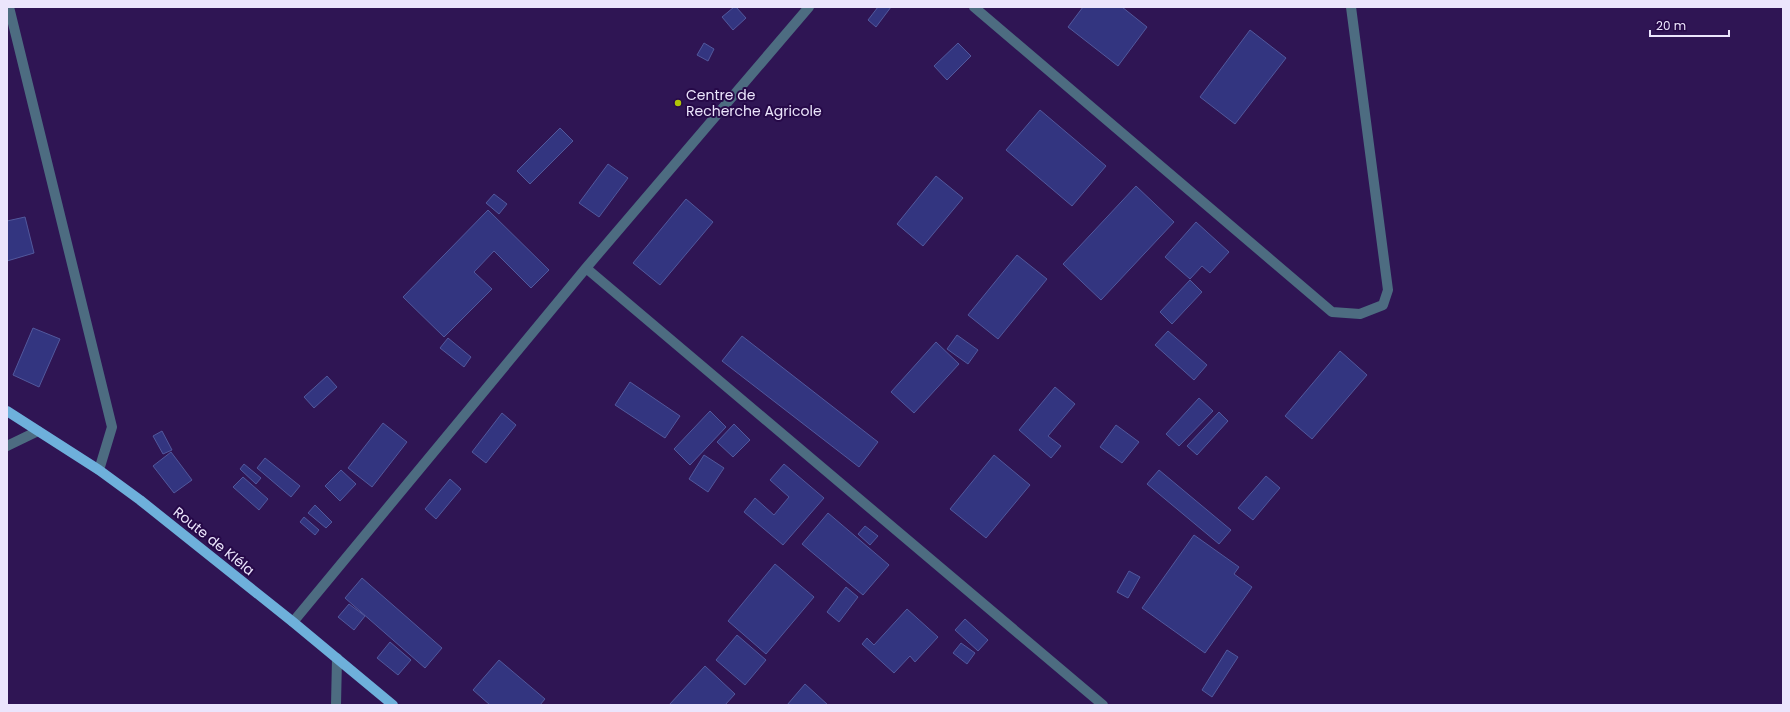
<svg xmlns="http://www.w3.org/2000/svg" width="1790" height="712" font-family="Poppins,sans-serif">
<rect width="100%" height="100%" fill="#2f1554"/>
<path fill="#333580" stroke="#52589c" d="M734,7h2l10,11 -13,12 -11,-13z
M878,7h13l-15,20 -8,-7z
M1083,7h39l25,20 -29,39 -50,-39z
M1250,30l36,28 -51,66 -35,-27z
M704,43l10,6 -6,12 -11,-6z
M958,43l13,13 -24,24 -13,-14z
M1040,110l66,56 -34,40 -66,-56z
M560,128l13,13 -43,43 -13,-13z
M608,164l20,14 -29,39 -20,-14z
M936,176l27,22 -40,48 -26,-22z
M1136,186l38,36 -73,78 -38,-36z
M494,194l13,10 -8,10 -13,-11z
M686,199l27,23 -53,63 -27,-22z
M488,210l61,60 -18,18 -37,-37 -20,21 18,17 -48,48 -41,-40z
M25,217l9,36 -27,8v-40z
M1196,222l33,30 -19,21 -8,-7 -12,13 -25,-22z
M1017,255l30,24 -49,60 -30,-24z
M1190,280l12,12 -30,32 -12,-12z
M33,328l27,11 -21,48 -26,-12z
M1168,331l39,34 -13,15 -39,-35z
M957,335l21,15 -10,14 -21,-15z
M742,336l136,106 -19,25 -137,-106z
M448,338l23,19 -7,10 -24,-19z
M936,342l23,22 -45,49 -23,-21z
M1340,351l27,24 -55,64 -27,-23z
M327,376l10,11 -23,21 -10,-11z
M630,382l50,34 -15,22 -50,-33z
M1055,387l20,17 -27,32 13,10 -10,12 -32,-28z
M1199,398l14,13 -34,35 -13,-12z
M710,411l16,16 -36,38 -16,-16z
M1219,412l9,9 -31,34 -10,-9z
M502,413l14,12 -30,38 -14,-11z
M383,423l24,19 -35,45 -24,-19z
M734,424l16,16 -17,17 -16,-15z
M1116,425l23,17 -17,21 -22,-16z
M162,431l10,19 -9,4 -10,-18z
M171,452l21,28 -18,13 -21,-27z
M704,455l20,13 -16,24 -19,-13z
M994,455l36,30 -44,53 -36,-29z
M265,458l35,28 -9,11 -34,-29z
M244,464l17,14 -5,6 -16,-15z
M784,464l40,34 -41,47 -39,-33 11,-14 19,17 15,-18 -19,-17z
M341,470l15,14 -16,17 -15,-15z
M1159,470l72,60 -12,14 -72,-60z
M1266,476l14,12 -27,32 -15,-12z
M243,477l25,22 -9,11 -26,-23z
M450,479l11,10 -25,30 -11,-10z
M315,505l17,17 -6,6 -18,-15z
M828,513l61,52 -26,30 -61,-51z
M304,517l15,13 -4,5 -15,-13z
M865,526l13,10 -8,9 -12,-11z
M1194,535l45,32 -5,7 18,13 -47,66 -63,-45z
M775,564l39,33 -48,57 -38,-33z
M1129,571l11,6 -12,21 -11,-6z
M362,578l80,70 -17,20 -80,-70z
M846,587l12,10 -19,25 -12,-10z
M349,604l16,12 -11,14 -16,-13z
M907,609l31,28 -23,25 -5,-6 -16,17 -32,-29 5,-6 7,7z
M965,619l23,21 -10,11 -23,-21z
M737,635l29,25 -21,25 -29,-25z
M390,642l21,18 -13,15 -21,-17z
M961,643l14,10 -8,11 -14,-11z
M1227,650l11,7 -26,40 -10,-7z
M499,660l46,39 -5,6h-50l-17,-15z
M705,666l30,28 -10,11h-56z
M805,684l23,21h-41z"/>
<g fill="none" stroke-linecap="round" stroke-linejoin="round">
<path stroke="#4d6c81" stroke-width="10" d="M9,7l103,420 -13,43
M974,7l358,305 28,2 23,-9 5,-15 -37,-283
M586,268l517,437
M7,446l31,-15
M293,622l293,-354 223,-261
M336,705l1,-47"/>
<path stroke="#6eb0db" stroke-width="10" d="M7,411l92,59 41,30 153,122 100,83"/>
</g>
<circle fill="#afc507" stroke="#260948" stroke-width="1.5" cx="678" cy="103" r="4"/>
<g text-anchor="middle" stroke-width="4" stroke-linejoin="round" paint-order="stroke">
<g font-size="14" fill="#ebe5fc" stroke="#260948" text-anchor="start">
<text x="686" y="100">Centre de<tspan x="686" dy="16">Recherche Agricole</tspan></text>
</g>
<g font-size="14" fill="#ebe5fc" stroke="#260948">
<text transform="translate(214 541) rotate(39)" y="5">Route de Kléla</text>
</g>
</g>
<rect width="1790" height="712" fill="none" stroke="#ebe5fc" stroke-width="16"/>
<path d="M1650 30v6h79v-6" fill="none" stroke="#ebe5fc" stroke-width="2"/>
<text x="1656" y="30" font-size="12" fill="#ebe5fc" stroke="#260948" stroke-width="3" paint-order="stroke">20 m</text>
</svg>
